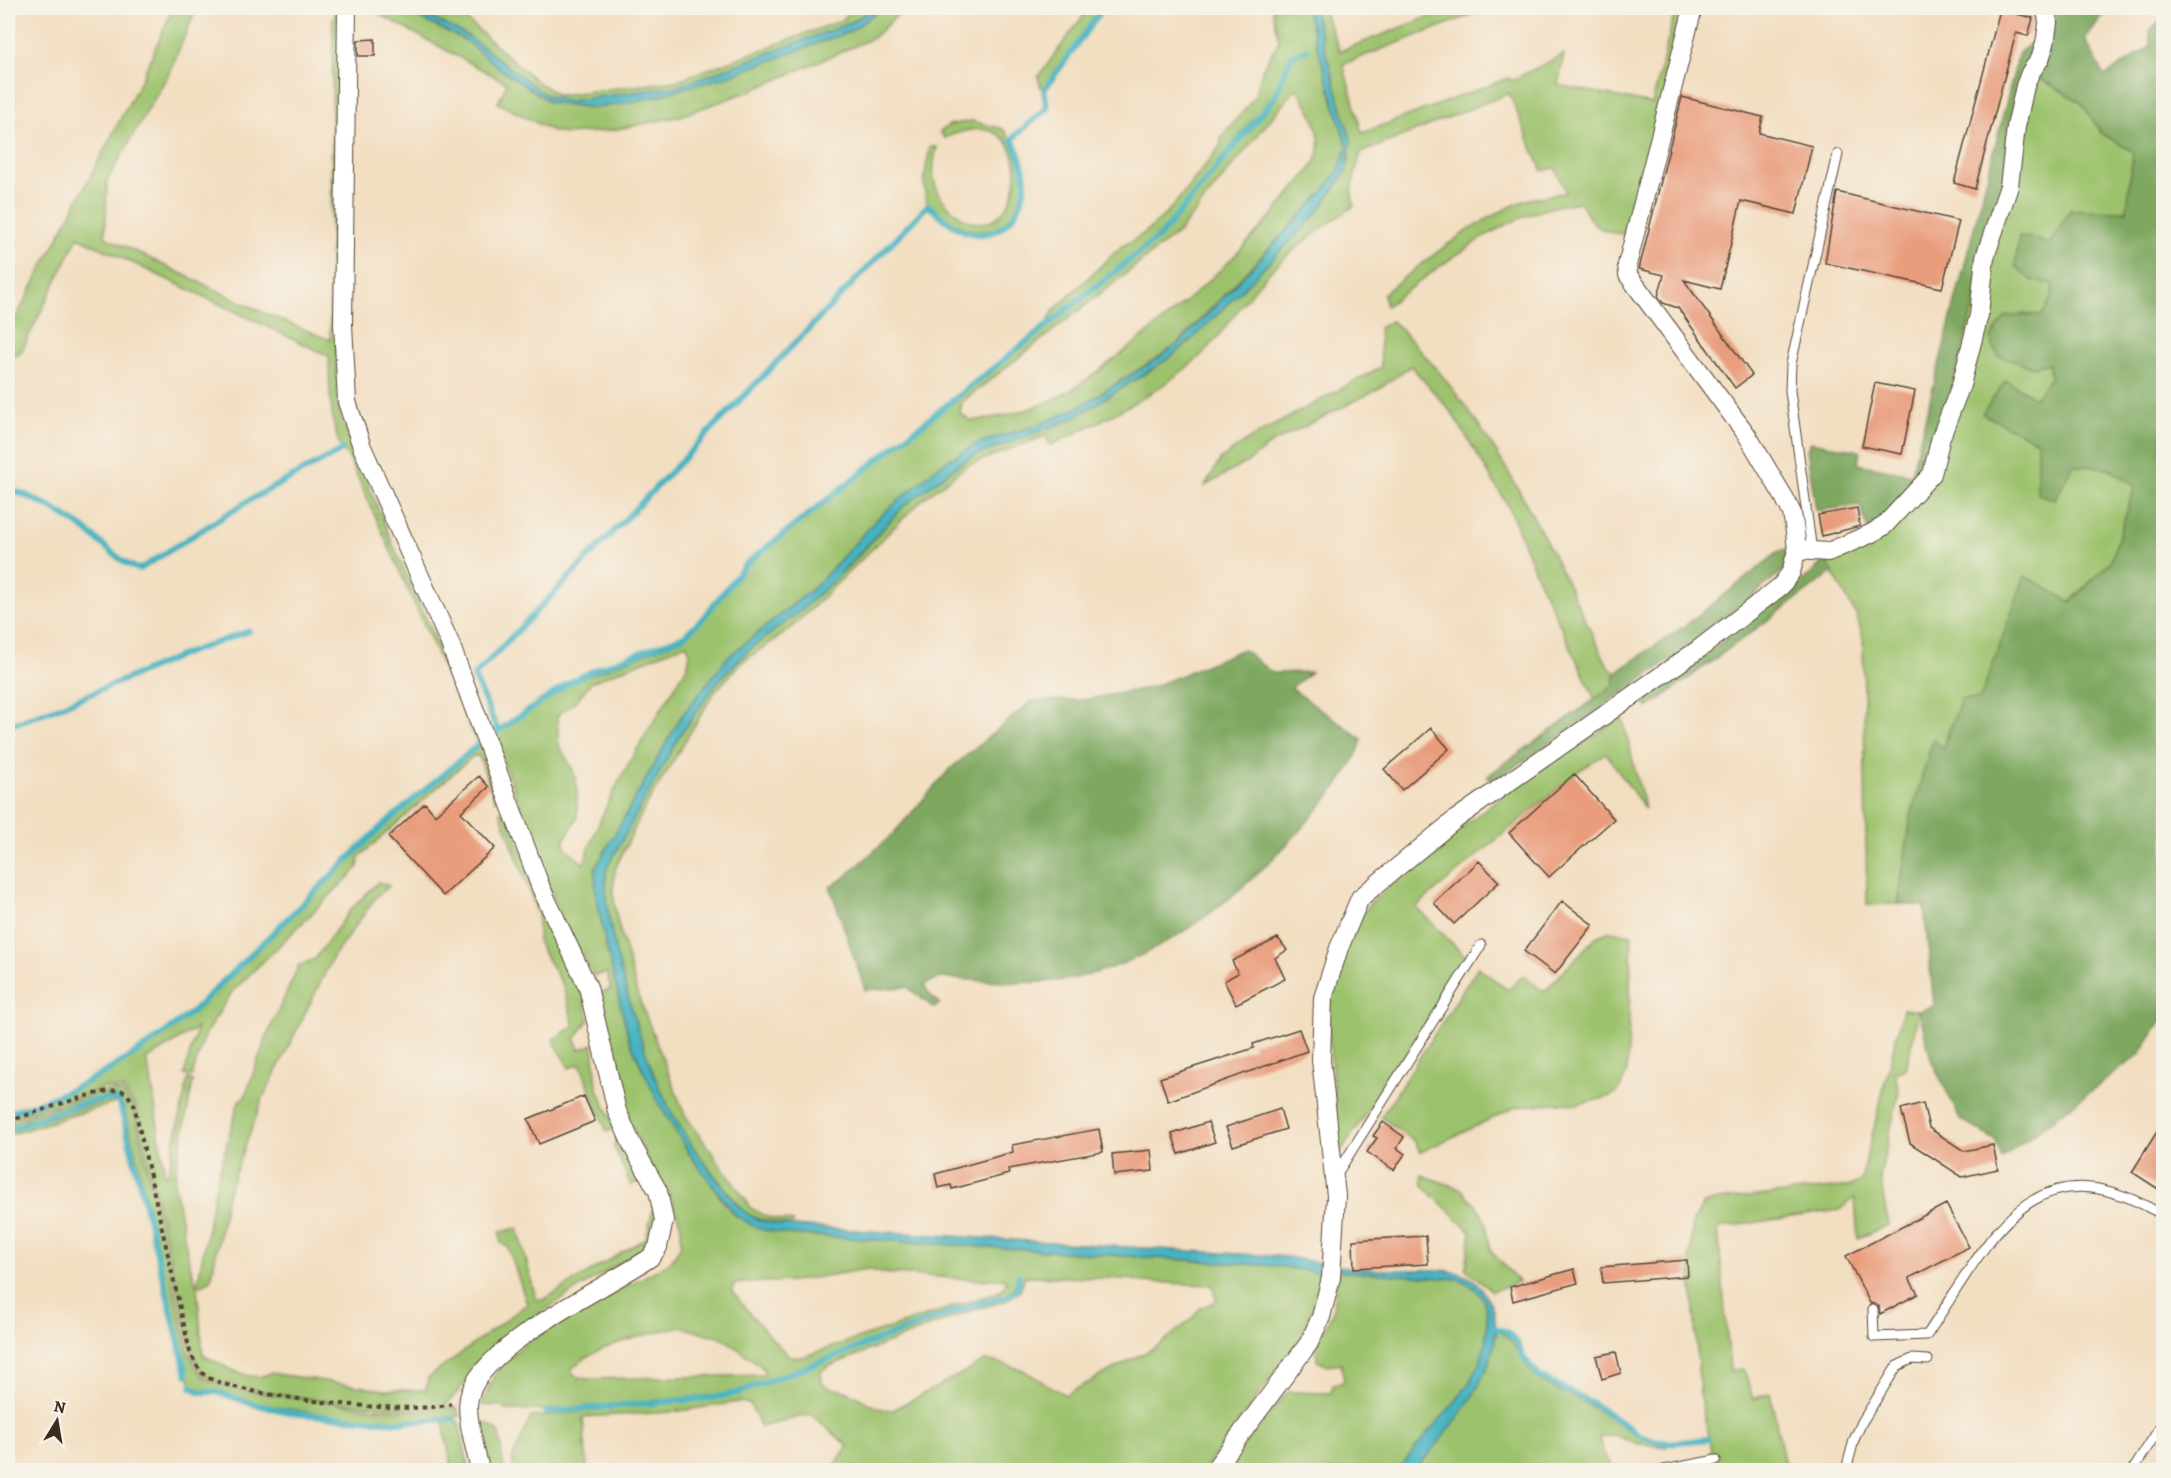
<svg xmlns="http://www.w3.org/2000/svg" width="2171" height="1478" font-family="Alegreya,serif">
<rect width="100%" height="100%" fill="#f7f3e8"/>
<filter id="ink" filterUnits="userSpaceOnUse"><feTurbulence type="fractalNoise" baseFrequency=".0167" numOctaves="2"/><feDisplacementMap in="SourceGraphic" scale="12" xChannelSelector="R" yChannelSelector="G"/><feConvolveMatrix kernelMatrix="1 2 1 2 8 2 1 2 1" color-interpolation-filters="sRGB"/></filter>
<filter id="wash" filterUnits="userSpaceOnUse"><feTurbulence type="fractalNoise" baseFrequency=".008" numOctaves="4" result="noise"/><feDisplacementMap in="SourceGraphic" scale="24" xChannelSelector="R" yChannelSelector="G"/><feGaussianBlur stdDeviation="1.35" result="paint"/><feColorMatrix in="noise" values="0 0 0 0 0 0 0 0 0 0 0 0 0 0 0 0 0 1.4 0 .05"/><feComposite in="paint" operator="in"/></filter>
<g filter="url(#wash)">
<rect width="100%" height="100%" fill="#f2dec1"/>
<path fill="#9dc26d" stroke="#6c7646" stroke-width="1.5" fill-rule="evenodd" d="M173,8h24l-29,67 -61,106 -2,56 157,75 68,28 3,-320 4,-12h5c-8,129 -8,259 -5,389l4,22 53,128 88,194 16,57 -3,3 -16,-45h-6l-114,101 -1,11 -126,124 -28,44 -12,40 -8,-1 13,-47 -51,32 5,18 14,97 3,-1 20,-96 5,3 -19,101 15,80 8,24 19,-103 23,-82 6,-5 21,-58 33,-73 16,-6 36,-50 27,-27 11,4 -12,10 -44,61 -70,141 -36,97 -15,80 -2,6 -13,6 6,68c19,9 48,30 67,18l115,17h41l2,-12 99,-74 -19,-57 -7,-4 -1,-11 18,-4 18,71 7,1 103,-62 7,-29 4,6 -3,20 -7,11c-52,34 -110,64 -157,105 -17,16 -27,37 -43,53 -9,1 -19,4 -28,4 -35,0 -189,-15 -213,-33 -7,-6 -11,-15 -14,-23l-57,-247 -12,-16 -19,-1 -96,32v-6c74,-21 129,-55 189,-104l185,-181 98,-84 -3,-2 -129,-287c-19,-14 -19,-78 -19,-100l-251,-119 -57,115 -8,4 -5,-2v-21l134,-255z
M368,8h30l67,32 39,32 46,30 43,6 70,-13 96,-30 92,-34 31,-23h23l-32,30 -120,52 -76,27 -69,14 -43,3 -13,-3 -54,-28 9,-20z
M411,8h32l23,11 71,63 22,13 116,-14 168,-61 8,-12h24l-27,16 -169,62 -110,15 -23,-6 -78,-59z
M1089,8h12l-59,82 -4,-13z
M1272,8h34l41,139 -7,21 -16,23 -150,156 -95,60 -38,17 -63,19 -38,22 -63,54 -60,66 -89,72 -47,60 -86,152 1,26 13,64 20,80 13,30 80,131 14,16 50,18 492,32 44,7v10l-20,53 -98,134h-373l17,-24 -38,-32 -49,13 -11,-23 -10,-2 -68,10 -89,5 4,53h-74v-13l18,-40 206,-22 228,-86 39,-10 9,-4 5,-7 2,-12 -2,-1 -3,12 -12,9 -39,11 -214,81 -25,6 -179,16h-41l-3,-4 -20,-1c4,-11 8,-23 15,-33 30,-43 128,-80 174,-111l10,-15v-20l-9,-26 -22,-34 -24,-54 -26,-119 11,-4 -4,-16 -13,3 -33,-58 -68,-184 80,-52 112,-44 19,-19 43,-54 414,-328 115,-138 16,-43 15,-4v-3l-16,5 -18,43 -27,30 -69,89 -38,37 -93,72 8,-15 68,-64c41,-17 71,-67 99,-101v-8l34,-40 8,-29 16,-27zM1296,88c12,15 26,41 23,62 -1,14 -16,27 -24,38 -50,63 -109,117 -174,166 -19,14 -38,30 -59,41 -30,16 -59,22 -91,26l-11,-8 2,-11 217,-170zM686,644l4,8 -2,13c-37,63 -83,128 -104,199l-18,-16 -2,-8 13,-22v-32l-4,-16 -14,-24 -2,-30 20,-16 14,-18zM868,1269l13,4 100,7 22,-2 4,4 -6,9 -199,66c-2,0 -8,0 -10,0 -9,-4 -56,-58 -60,-68l3,-5 8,-1 51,-2zM1025,1276l104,3 14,3 69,3 5,16 -17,7 -8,11 -33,26 -94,50 -44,-26 -34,-9 -94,50c-20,1 -31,-14 -49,-19 -9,-3 -15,-2 -22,-8l-1,-12 6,-4 140,-55 39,-11 14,-10zM680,1327l43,11 37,27 4,5v5l-177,4 -12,-3 -4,-6c21,-24 79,-37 109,-43z
M1313,8h9l18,43 112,-43h37l-146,56 19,69 147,-55 2,3 53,-27 -6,31 94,19 24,-96h12l-59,226c-25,1 -39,-8 -48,-32 -76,8 -135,61 -195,104l-3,-12c44,-34 86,-70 138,-92 14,-6 31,-6 45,-10l-11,-24 -13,3 -33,-78 -148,60c-5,18 -12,35 -7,53 -31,21 -64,44 -90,72 -24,25 -41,58 -67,81 -42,37 -96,62 -146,86l-6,-9 -79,30 -43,33 -116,114 -19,18 -46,31 -28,31 -71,118 -28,58 -2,23 4,28 21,76 47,119 67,94 18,9 23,4 -2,4 -37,-8 -11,-8 -49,-60 -31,-50 -24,-61 -30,-112 -4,-35 1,-22 5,-11 69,-124 30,-45 40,-41 49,-37 53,-49 52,-57 35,-29 38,-23 95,-35 77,-48 36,-25 131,-131 24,-34 9,-21 2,-20z
M2032,74l50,29 19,30 32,19 -6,59 -57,-1 -39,70 22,4 -1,13 -10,18 -21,-1 -23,42 36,11 15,-4 1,15 -15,21 2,42 18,58 18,-34 35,3 27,18 -24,75 -41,41 -45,-25 -45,122h-19l-19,50 -9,-9 -22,76 -13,88 -31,1 -4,-267 -6,-21 -29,-53 1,-9 73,-43z
M971,121l32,8c12,15 20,32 21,51 2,46 -40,65 -76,39 -6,-4 -18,-11 -21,-17 -6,-17 0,-39 3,-55h7c-6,23 -6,41 11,59 73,73 108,-118 -3,-68l-5,-6 9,-7z
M1392,321c102,98 154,221 216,345l8,6 -3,14 -18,13 -60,-127 -26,-65 -57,-94 -41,-47 -33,23 -108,55 -19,16 -46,26 16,-27 30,-21 130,-71 -2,-39z
M1622,717l23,92 -39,-56 -30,20 -160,134 52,52 -129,195 -12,-144c2,-30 25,-88 46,-110l134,-109z
M500,812l7,1 43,115 31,59 8,32 -14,20 4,11 14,-6 4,43 18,41 -8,4 -27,-68 -11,4 -16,-29 21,-13 -11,-40 -25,-43v-29z
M1611,931l21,4 -5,138 -9,19 -12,6 -28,6 -24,-1 -38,4 -95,45 -7,-11 -33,-24 97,-150 30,23 16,-15 20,17 52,-55z
M1903,1009l16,2 -13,58 -11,4 4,19 -19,84 8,49 -30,14 -3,-41 -16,12 -121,18 12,143 14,-2 9,30 17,-6 16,77h-71l-15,-75 -10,-138 3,-36 11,-17 13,-4 134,-14 10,-5z
M113,1091l9,1 11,14 56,247 7,14 9,11 28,11 139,19 49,3 26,-4 10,1 3,8 -62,4 -45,-1 -100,-16 -37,-13h-15l-10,-5 -67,-278 -4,-8c-22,-8 -87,22 -112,29v-5l89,-30z
M112,1099l6,3 -110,33v-4z
M619,1137l24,43 -12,5 -18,-40z
M1422,1175l39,14 19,21 6,13 5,28 28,31 -27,9 -26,-22 5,-37 -48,-46z
M1337,1271c28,4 112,0 131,11 15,9 20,24 19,39 0,53 -29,77 -60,113 -10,12 -19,24 -28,36h-172l29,-41 32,-37 42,1 4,-9 10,-2 -3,-19 -15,2 -9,-4 -1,-14 17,-36z
M1497,1330c20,9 22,31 37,45 13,13 37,20 53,29 29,16 49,34 81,43l-35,-4 -18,-8 -15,2 4,18 10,15h-199c36,-40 71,-85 82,-140z
M454,1420l5,2 10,48h-17l-9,-49z
M486,1423l13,9 5,38h-17l-7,-41v-5z"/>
<path fill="#7ea860" stroke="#5c693f" stroke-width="1.5" d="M2033,8h11l2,15 -116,450 -62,57 -8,-25 -44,6 -9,-62 4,-7 49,9 -2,13 53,10 108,-421 15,-12 1,-25 -3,-2z
M2049,8h53l4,4 -21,27 20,37 45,-29v-17l13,-12v1000l-23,36 -138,104 -7,-18 -35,-21 -29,-60 -12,-48 15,-5 -10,-100 -26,-2 13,-88 22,-77 10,9 18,-49h19l45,-123 46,26 40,-41 24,-75 -27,-18 -35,-3 -18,34 -18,-5v-53l-55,-27 24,-34 29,18 15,-20 -1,-15 -15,4 -36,-11 -8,-17 16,-23 36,-1 10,-18 1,-13 -22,-4 -16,-13 4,-31 21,4 9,5 21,-35 57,1 6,-59 -32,-19 -19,-30 -50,-29z
M1792,547l-7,22 -86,71 -206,142 -6,-6 126,-90 3,-14 70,-47 94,-74z
M1829,555l-1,9 5,8 -185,136 -6,-6 169,-128z
M1243,649l29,24 39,-1 -20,16 71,51c-7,28 -29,53 -48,75 -59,70 -147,146 -239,164 -44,9 -91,2 -136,0l-15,7 6,10 10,8 -6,5 -27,-21 -42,3 -35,-104 13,-7 50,-45 56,-64 83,-69 51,-1 70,-13z"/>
<path fill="#45b3c1" stroke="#406e70" stroke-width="1.5" d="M398,8h13l57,28 78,59 23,6 110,-15 169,-62 27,-16h7l-31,23 -125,46 -93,25 -40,6 -43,-6 -46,-30 -39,-32z
M1306,8h7l38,132 -5,31 -30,44 -118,119 -30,25 -96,60 -106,40 -62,47 -69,73 -36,33 -49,37 -32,32 -38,54 -74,135c-1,41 8,77 19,116 23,80 39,128 92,193 10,13 20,28 34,37 12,7 27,8 40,10l497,31 37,7 -3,9 -44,-7 -492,-32 -27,-5 -23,-13 -46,-61 -31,-51 -30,-65 -23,-93 -10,-51 -1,-26 86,-152 47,-60 89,-72 60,-66 63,-54 38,-22 63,-19 38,-17 80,-49 25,-19 140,-148 16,-23 7,-21z
M1338,1266c17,2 33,4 50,4 24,1 56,-4 78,6 10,4 17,14 22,23 31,53 -39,133 -73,171h-16c9,-12 18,-25 28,-36 32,-37 61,-62 60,-115 0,-21 -11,-34 -30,-40l-120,-8z"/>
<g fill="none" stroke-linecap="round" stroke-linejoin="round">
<path stroke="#45b3c1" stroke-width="6" d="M1103,8l-59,82 3,18 -35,31c6,13 12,25 13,40 2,28 -23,62 -54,54 -17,-4 -30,-17 -43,-28l-454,471 24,55 74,-50 27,-13 85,-32 19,-18 43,-54 414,-328 114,-138 18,-43 15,-5
M8,489c27,8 52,23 75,39 15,11 41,39 57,41l108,-68 94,-51
M8,726l54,-20 125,-53 62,-22
M8,1113c71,-20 131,-57 187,-104l186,-182 98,-83
M8,1130c23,-7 91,-38 111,-30l68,275
M1492,1327l15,5 10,10 6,15 17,20 54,27 44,30 16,7 15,2 39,-4
M191,1387l10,5h15l37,12 45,10 100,8 56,-3
M546,1412l164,-14 27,-5 227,-85 39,-11 9,-3 5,-6 2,-13"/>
</g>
<g id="blocks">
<path fill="#e99d7d" d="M2000,10l33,8 -5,18 -12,-3 -41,156 -21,-6z
M375,39v17h-17v-16z
M1682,97l81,20 -4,16 53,13 -16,68 -55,-13 -21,88 -36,-9 68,95 -17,13 -57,-80 -15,-5 -5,-7 6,-21 -25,-6z
M1837,192l122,29 -17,67 -117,-25z
M1875,383l40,8 -13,63 -40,-8z
M1857,508l3,18 -38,10 -4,-21z
M1431,728l18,21 -47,41 -18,-21z
M1574,774l40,45 -65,58 -40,-44z
M479,776l10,11 -28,25 34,36 -52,48 -55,-59 37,-34 10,12z
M1479,861l20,21 -45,42 -20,-21z
M1562,901l31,24 -38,49 -31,-23z
M1278,938l9,12 -12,8 10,21 -49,25 -12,-23 14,-8 -6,-12z
M1299,1029l8,22 -139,50 -8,-23 94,-30 -1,-4z
M584,1096l11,25 -56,23 -11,-25z
M1923,1103l6,25 35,23 29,-6 5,24 -36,8 -52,-34 -9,-34z
M1280,1109l6,20 -53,17 -7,-19z
M1208,1122l7,20 -36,12 -7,-20z
M1383,1122l21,15 -7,11 8,6 -11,16 -27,-18 10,-14 -4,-2z
M2163,1122v70l-31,-20z
M1099,1129l4,23 -95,17 1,5 -57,15 -1,-4 -13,3 -3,-14 78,-22 -1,-7z
M1151,1150l2,21 -39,4 -2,-21z
M1946,1204l23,43 -60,31 9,16 -38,20 -1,-8 -9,-3 -24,-47z
M1426,1236l2,28 -74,4 -1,-28z
M1687,1260l1,16 -85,7 -2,-16z
M1574,1269l4,14 -65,18 -3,-14z
M1616,1352l5,21 -19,6 -6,-23z"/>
</g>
</g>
<g filter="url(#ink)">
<use href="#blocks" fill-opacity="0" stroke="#564536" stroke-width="1.5"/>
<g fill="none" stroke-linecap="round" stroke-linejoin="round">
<g stroke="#564536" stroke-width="11">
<path id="lane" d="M1812,551l-22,-160 1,-27 47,-210
M1335,1177l146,-232
M1873,1309l1,28 53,-2c64,-96 105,-199 237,-119
M1664,1470l52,-10
M1846,1470l8,-30 8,-18 35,-56 15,-7 16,1
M2133,1470l31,-49"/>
</g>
<g stroke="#564536" stroke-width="20">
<path id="street" d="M347,8l-4,316 4,78 15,45 87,194 92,247 47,99 29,124 16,36 25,44 6,29 -6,27 -7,10c-44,31 -172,88 -182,141 -4,18 7,53 11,72
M1797,550l31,2 42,-18 14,-8 48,-52 9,-37 20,-52 18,-70 6,-58 24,-71 7,-59 9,-41 5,-13 10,-14 5,-15 3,-21 -2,-15
M1214,1470l95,-127 12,-26 10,-39 5,-82 -15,-136 2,-62 16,-50 21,-50 96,-79 243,-170 82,-63 10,-14 6,-22 -2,-18 -3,-19 -8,-16 -37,-62 -119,-160 -1,-10 66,-257"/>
</g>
<path stroke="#564536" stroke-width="4" stroke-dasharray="4.5 4.5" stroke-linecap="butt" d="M8,1121c19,-5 101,-36 114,-30 6,2 9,9 12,14l56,247c5,10 9,21 19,26 35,19 203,38 242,26"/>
<use href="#lane" stroke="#fff" stroke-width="9"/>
<use href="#street" stroke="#fff" stroke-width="18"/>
</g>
</g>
<rect width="2171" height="1478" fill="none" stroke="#f7f3e8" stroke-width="30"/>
<g transform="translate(57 1421) rotate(11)" stroke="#f7f3e8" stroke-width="4.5" paint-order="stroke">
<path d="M0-4.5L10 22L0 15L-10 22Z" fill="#3b2a1e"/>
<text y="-9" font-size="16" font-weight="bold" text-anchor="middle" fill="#3b2a1e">N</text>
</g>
</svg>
